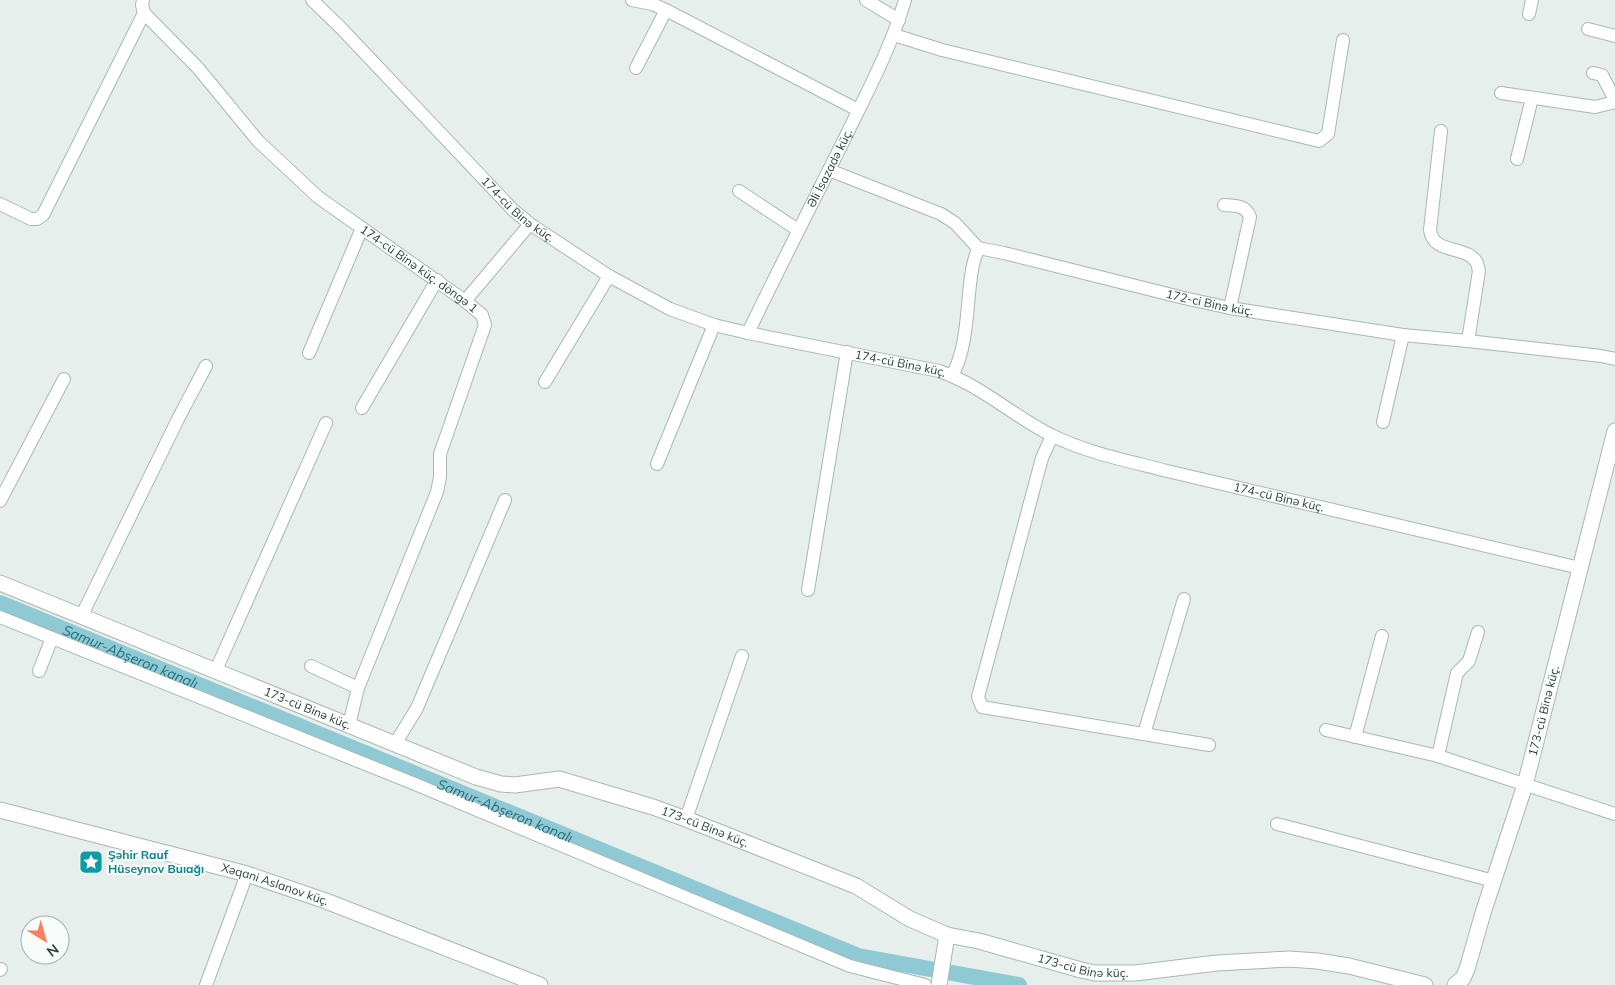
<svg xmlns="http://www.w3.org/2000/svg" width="1615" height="985" font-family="Mulish,sans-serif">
<rect width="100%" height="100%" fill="#e6efeb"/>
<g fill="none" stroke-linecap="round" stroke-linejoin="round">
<path stroke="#8ec9d4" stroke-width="16" id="s1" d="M0,603l858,353 161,29"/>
<g stroke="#a8b8b2" stroke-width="14">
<g id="minor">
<path id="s2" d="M143,0l-1,5 2,8 54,55 60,73 60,56 147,104 17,14 3,10 -45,129v23l-3,15 -79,196 -9,37"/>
<path id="s3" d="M312,0l28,27 173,183 17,14 79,52 61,33 44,16 34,8 191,38c42,14 75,46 114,65 35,17 76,25 114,35l413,97"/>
<path d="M632,0l20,4 14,6 192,100"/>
<path d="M866,0l33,20"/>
<path d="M1529,14l3,-14"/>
<path d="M1588,29l27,7"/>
<path d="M894,35l48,15 377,91 9,-7 15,-94"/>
<path d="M636,68l30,-58"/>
<path d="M1593,73l9,2 13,25"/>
<path d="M1501,93l94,14 20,-5"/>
<path d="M1441,131l-11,99c3,25 38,15 47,33 1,3 1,6 2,8l-11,70"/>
<path d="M1517,159l15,-61"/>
<path id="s4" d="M829,170l112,44 14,9 23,25 26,5 180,45 46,10 173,27 65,6 133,15 14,3"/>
<path d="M739,191l59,39"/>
<path d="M0,204l31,15h6l6,-4 101,-202"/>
<path d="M1224,205c12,1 22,0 26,12l-20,91"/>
<path d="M465,301l65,-77"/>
<path id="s5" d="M748,333c30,-63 62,-125 93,-187 23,-48 49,-95 64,-146"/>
<path d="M309,353l53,-125"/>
<path d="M952,376c17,-32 14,-71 20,-106 1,-7 4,-15 6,-22"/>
<path d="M545,382l64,-106"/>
<path d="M362,408l75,-128"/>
<path d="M1383,422l20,-87"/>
<path d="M1052,436l-10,22 -64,239 4,10 227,38"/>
<path d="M657,464l57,-139"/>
<path d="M0,501l64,-122"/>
<path d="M808,590l39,-238"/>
<path d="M0,617l415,167 435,182 75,19"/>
<path d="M81,617l97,-198 28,-53"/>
<path d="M311,666l47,22"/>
<path d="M216,670l110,-247"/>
<path d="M39,671l13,-33"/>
<path d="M1326,730l112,26 177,58"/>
<path d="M1144,734l40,-135"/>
<path d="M1355,737l27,-101"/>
<path d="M395,744l22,-36 88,-208"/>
<path d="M1438,756l19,-83 12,-12 9,-29"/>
<path d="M686,819l56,-163"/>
<path d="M1277,824l217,57"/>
<path d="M0,970l1,-1"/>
<path d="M206,985l41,-111"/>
</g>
</g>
<g stroke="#a8b8b2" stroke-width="17">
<g id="tertiary">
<path id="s6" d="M0,583l476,194 25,7 14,1 44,-6 94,28 33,12 170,67 54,33 37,16 32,6 102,29 14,3h40l82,-10 72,-4 28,2 32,5 76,19"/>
<path id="s7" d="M0,810l247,64 79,27 214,84"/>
<path d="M939,985l8,-50"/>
<path id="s8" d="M1455,985l8,-7 4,-9 16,-56 42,-128 90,-354"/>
</g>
</g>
<use href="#minor" stroke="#fff" stroke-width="12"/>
<use href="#tertiary" stroke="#fff" stroke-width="15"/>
</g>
<defs>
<g id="sight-square" transform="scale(1.25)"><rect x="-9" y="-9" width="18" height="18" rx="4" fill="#0f9aa8" stroke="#f7fbf9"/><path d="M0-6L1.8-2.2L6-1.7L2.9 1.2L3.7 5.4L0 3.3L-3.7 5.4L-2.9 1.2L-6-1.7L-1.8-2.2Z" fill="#fff"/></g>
</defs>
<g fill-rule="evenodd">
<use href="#sight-square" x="91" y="862"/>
</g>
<g text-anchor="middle" stroke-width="4.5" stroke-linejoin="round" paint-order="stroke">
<g font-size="12" fill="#24423a" stroke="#f7fbf9">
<text dy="4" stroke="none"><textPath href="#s5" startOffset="184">Əli İsazadə küç.</textPath></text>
<text dy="4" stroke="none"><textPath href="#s3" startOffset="294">174-cü Binə küç.</textPath></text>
<text dy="4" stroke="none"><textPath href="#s2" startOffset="391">174-cü Binə küç. döngə 1</textPath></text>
<text dy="4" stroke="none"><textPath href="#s4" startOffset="409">172-ci Binə küç.</textPath></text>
<text dy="4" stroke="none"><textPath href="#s3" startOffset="714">174-cü Binə küç.</textPath></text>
<text dy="4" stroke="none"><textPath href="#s3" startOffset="1119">174-cü Binə küç.</textPath></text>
<text dy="4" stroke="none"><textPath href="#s6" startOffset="332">173-cü Binə küç.</textPath></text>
<text dy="4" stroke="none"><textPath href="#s8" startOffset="290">173-cü Binə küç.</textPath></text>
<text dy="4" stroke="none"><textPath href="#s6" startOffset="752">173-cü Binə küç.</textPath></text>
<text dy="4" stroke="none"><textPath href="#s7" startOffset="285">Xəqani Aslanov küç.</textPath></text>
<text dy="4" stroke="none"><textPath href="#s6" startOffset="1158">173-cü Binə küç.</textPath></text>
</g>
<g font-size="12" font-weight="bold" fill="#0d838f" stroke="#f7fbf9" text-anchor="start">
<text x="108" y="859">Şəhir Rauf<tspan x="108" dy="14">Hüseynov Buıağı</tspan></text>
</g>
<g font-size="14" font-style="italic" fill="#1c6f80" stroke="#f7fbf9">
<text dy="5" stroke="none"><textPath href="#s1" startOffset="141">Samur-Abşeron kanalı</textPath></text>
<text dy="5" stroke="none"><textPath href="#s1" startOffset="546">Samur-Abşeron kanalı</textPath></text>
</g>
</g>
<g transform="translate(45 940) rotate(143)"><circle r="24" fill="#f7fbf9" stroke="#a3b1ad"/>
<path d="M0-4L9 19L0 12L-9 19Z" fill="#f4845f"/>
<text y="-8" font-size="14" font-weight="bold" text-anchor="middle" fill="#24423a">N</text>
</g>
</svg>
